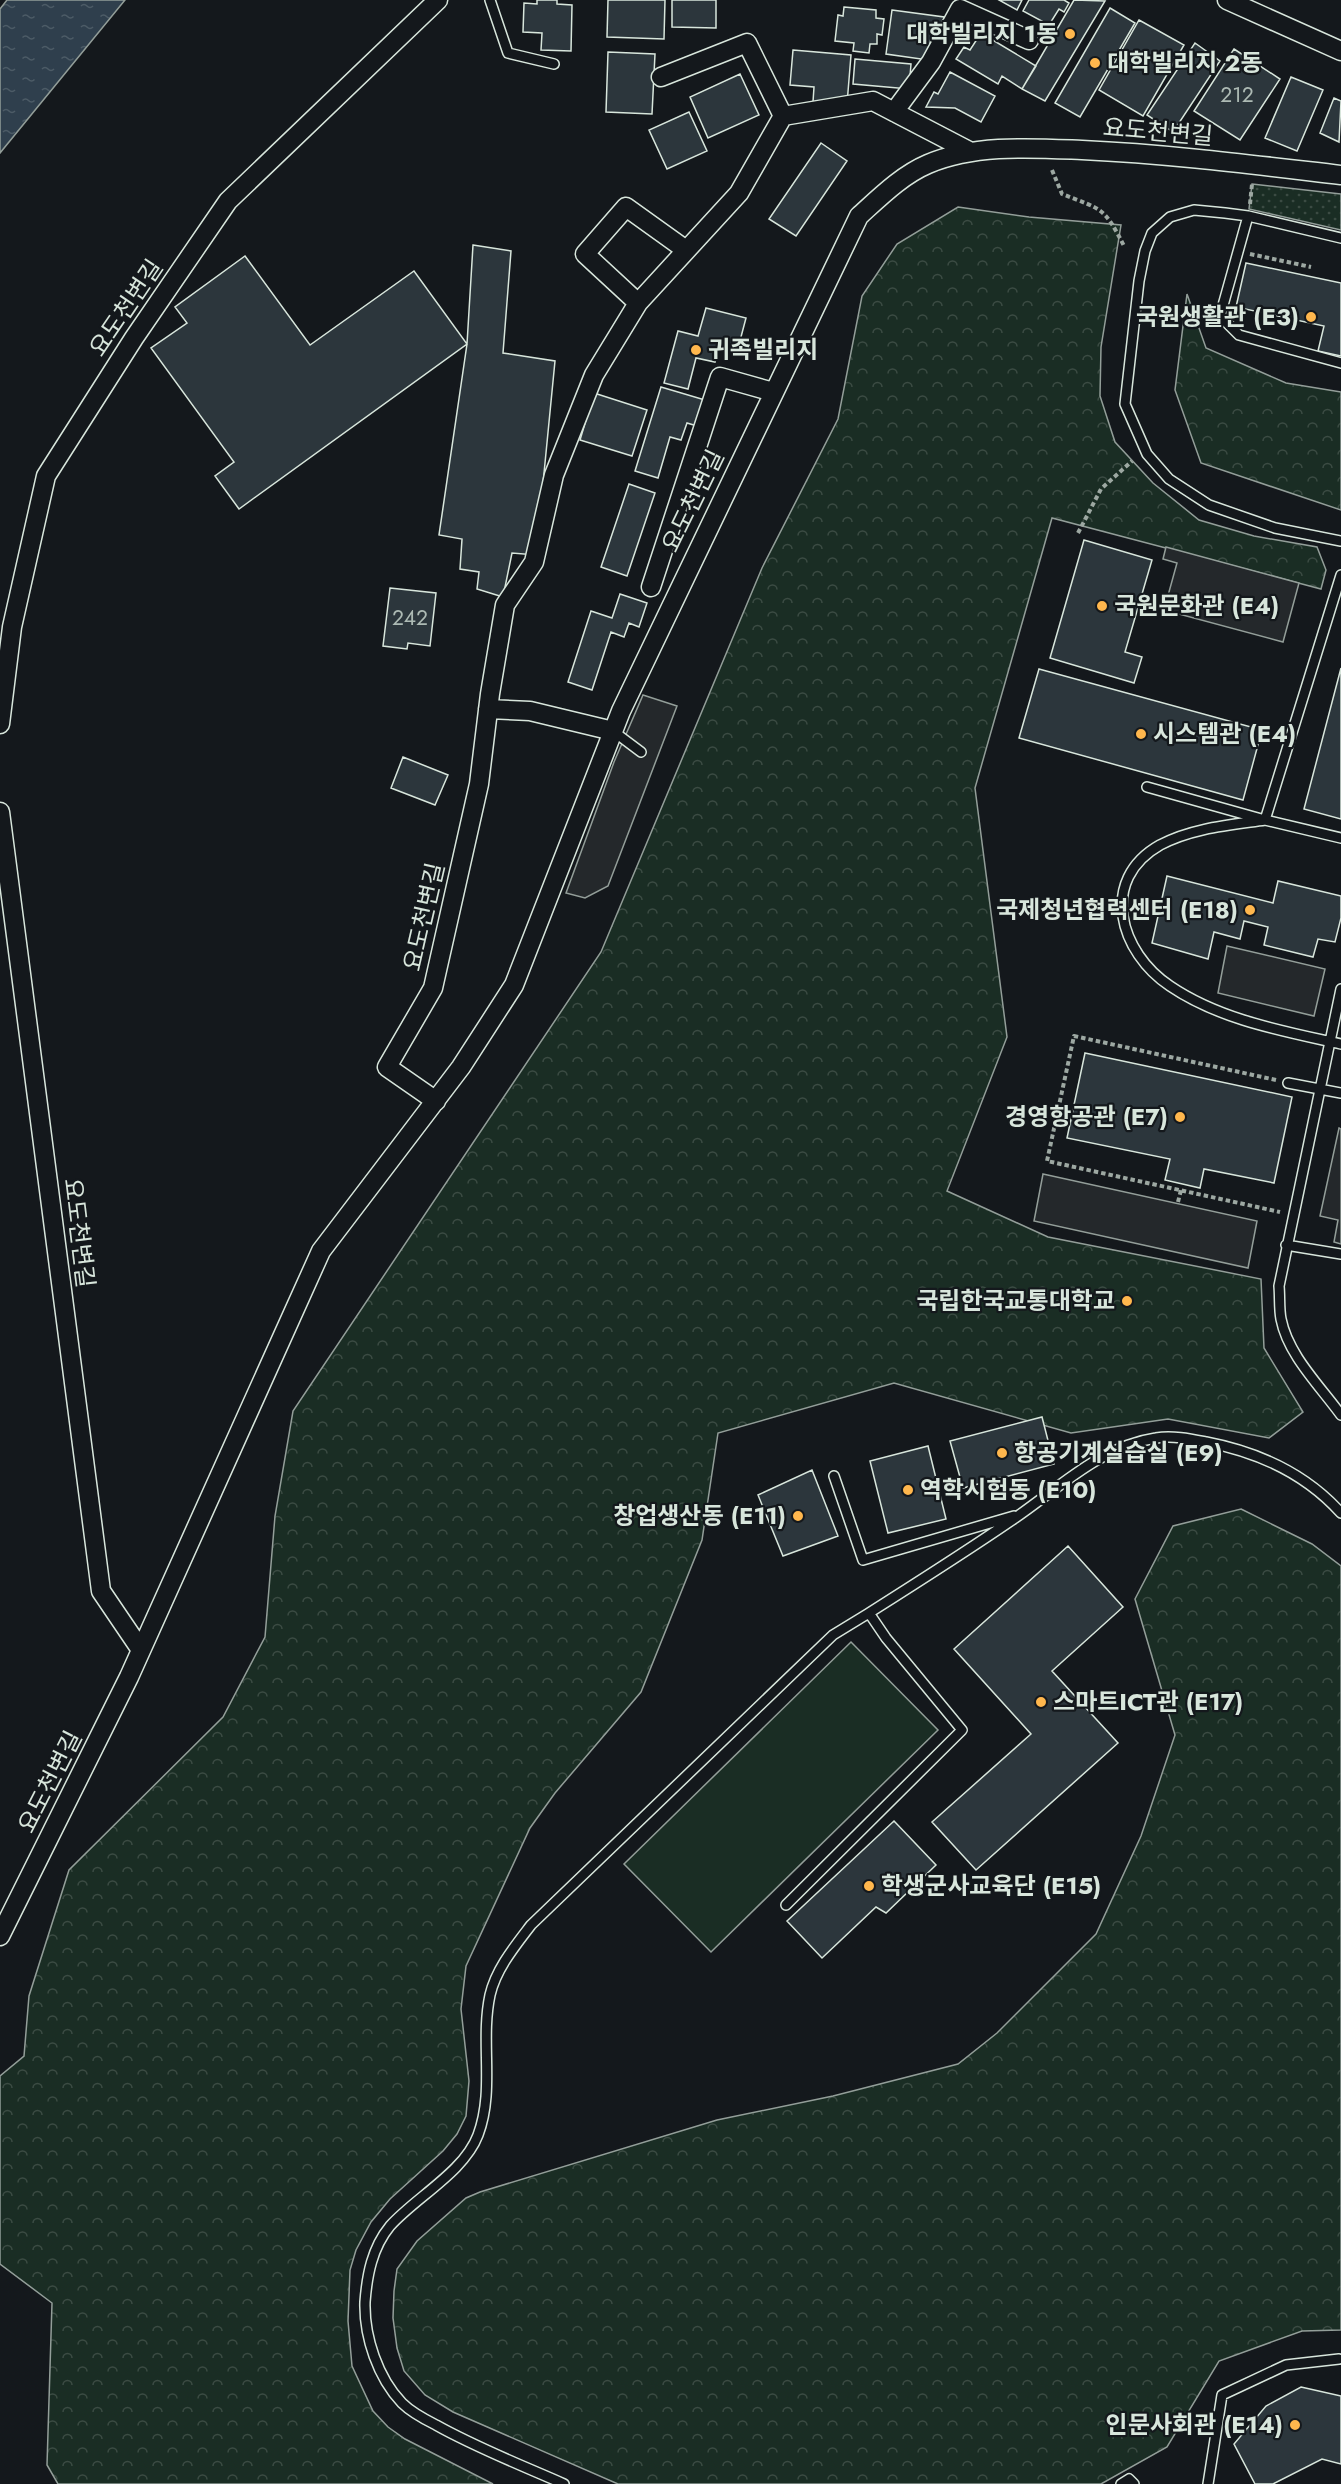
<svg xmlns="http://www.w3.org/2000/svg" width="1341" height="2484" font-family="Jost,'Noto Sans KR',sans-serif">
<defs>
<pattern id="green-dots" width="8" height="8" patternUnits="userSpaceOnUse" patternTransform="scale(1.5)"><rect width="8" height="8" fill="#1a2d24"/><path d="M2 2h.1M6 6h.1" fill="none" stroke="#3b4b43" stroke-width="1.8" stroke-linecap="round"/></pattern>
<pattern id="forest-crowns" width="20" height="18" patternUnits="userSpaceOnUse" patternTransform="scale(1.5)"><rect width="20" height="18" fill="#1a2d24"/><path d="M2 6a3 3 0 1 1 6 0M12 15a3 3 0 1 1 6 0" fill="none" stroke="#3b4b43"/></pattern>
<pattern id="water-ripples" width="26" height="14" patternUnits="userSpaceOnUse" patternTransform="scale(1.5)"><rect width="26" height="14" fill="#2f3f4d"/><path d="M2 4q2-2 4 0t4 0M15 11q2-2 4 0t4 0" fill="none" stroke="#4c5b66"/></pattern>
</defs>
<rect width="100%" height="100%" fill="#14181c"/>
<path fill="url(#green-dots)" stroke="#939e99" stroke-width="1.5" d="M1252,184l89,10v36l-92,-21z"/>
<path fill="url(#forest-crowns)" stroke="#939e99" stroke-width="1.5" d="M958,207l71,10 92,8 -20,122 -1,49 15,46 38,41 46,37 55,16 63,11 9,23 -5,19 -269,-71 -77,270 32,249 -60,154 101,46 213,42 3,69 39,64 -34,26 -101,-19 -97,14 -177,-50 -176,50 -16,107 -61,152 -86,101 -25,35 -64,138 -5,43 8,72 -3,35 -9,18 -14,17 -53,48 -19,23 -15,28 -6,20 -2,51 4,45 21,45 15,16 17,12 88,45h-435l-11,-19 5,-162 -52,-39v-188l24,-20 5,-60 40,-126 154,-153 42,-80 10,-121 18,-105 308,-459 161,-384 76,-149 24,-123 35,-52z
M1187,294l19,54 80,35 55,9v118l-140,-47 -26,-73z
M1241,1509l71,35 29,22v764l-39,1 -83,30 -52,86 -66,37h-483l-165,-72 -28,-17 -21,-24 -7,-23 -4,-30 1,-27 3,-22 20,-28 49,-43 14,-6 237,-72 116,-24 125,-32 39,-31 99,-99 45,-98 34,-101 -40,-136 38,-73z"/>
<path fill="#1a2d24" stroke="#939e99" stroke-width="1.5" d="M851,1642l87,88 -227,222 -87,-88z"/>
<path fill="#24282b" stroke="#939e99" stroke-width="1.5" d="M1166,547l133,36 -16,59 -119,-32 13,-47 -14,-4z
M643,695l34,11 -69,180 -23,12 -19,-5 48,-131z
M1227,946l98,23 -11,47 -96,-23z
M1339,1128l2,1v115l-7,-2 4,-22 -18,-4z
M1043,1174l214,47 -9,47 -214,-47z"/>
<path fill="url(#water-ripples)" stroke="#939e99" stroke-width="1.5" d="M7,0h118l-125,153v-144z"/>
<path fill="#2c363c" stroke="#d8e6dc" stroke-width="1.5" d="M537,0h20v4l15,1 -1,46 -30,-1 1,-17 -19,-1 1,-29 13,1z
M608,0h57l-1,39 -57,-2z
M672,0h44v28l-44,-1z
M999,0h23l-5,10z
M1029,0h35l5,3 -5,9 -5,-3 -10,16 -26,-14z
M1074,0l31,1 -60,100 -23,-12z
M844,7l32,3v8l8,1 -2,16 -5,-1v10h-7l-1,9 -16,-2 1,-8 -19,-2 3,-26 5,1z
M1110,8l25,15 -55,94 -25,-14z
M892,10l52,7 -3,22 -10,-2 -3,23 -42,-6z
M1139,20l45,25 -41,71 -44,-26z
M981,33l55,33 -14,23 -20,-13 -4,8 -42,-25 8,-12 6,3z
M1195,43l25,18 -47,71 -26,-17z
M1234,49l46,30 -40,61 -46,-29z
M793,50l58,5 -4,49 -34,-2 1,-15 -24,-2z
M608,52l47,2 -3,60 -46,-2z
M855,59l56,5 -2,25 -56,-5z
M950,72l45,24 -14,26 -26,-14 -29,-1 8,-15 4,2z
M740,74l19,41 -51,23 -18,-41z
M1291,77l32,13 -26,61 -32,-13z
M1334,98l7,3 -2,41 -19,-9z
M689,112l18,39 -40,18 -18,-39z
M821,143l26,18 -51,75 -27,-17z
M473,245l38,6 -8,102 52,8 -19,194 -24,-2 -9,44 -26,-8 2,-17 -19,-3 2,-30 -23,-4 28,-191z
M245,256l65,89 104,-74 53,73 -228,165 -24,-33 19,-14 -83,-114 36,-25 -12,-16z
M1246,263l95,20v73l-23,-5 6,-25 -88,-19z
M706,308l40,10 -9,34 -18,-4 -4,14 -19,-4 -8,31 -24,-6 14,-52 20,5z
M661,387l44,13 -8,26 -10,-3 -6,17 -11,-3 -12,41 -23,-7z
M594,393l53,17 -15,46 -52,-16z
M629,484l26,9 -28,83 -26,-9z
M1084,540l68,20 -27,92 17,5 -8,26 -84,-25z
M390,588l46,5 -6,53 -22,-3 -1,6 -24,-3z
M620,594l27,9 -8,24 -10,-4 -5,14 -13,-5 -19,58 -24,-8 23,-71 21,7z
M1341,668v151l-37,-10z
M1039,669l223,61 -19,70 -224,-62z
M403,757l45,18 -13,30 -44,-17z
M1167,876l106,27 5,-22 63,15v22l-6,24 -17,-3 -5,18 -49,-12 4,-18 -24,-6 -4,18 -26,-7 -6,27 -56,-16z
M1085,1053l207,44 -18,86 -70,-14 -4,19 -35,-8 5,-21 -103,-21z
M1042,1417l12,47 -91,24 -13,-47z
M928,1446l18,73 -58,14 -18,-72z
M812,1470l26,66 -55,20 -25,-61z
M1068,1546l55,61 -71,64 66,72 -142,127 -44,-48 99,-88 -77,-85z
M894,1821l42,44 -50,48 -10,-6 -54,51 -35,-37z
M1301,2387l40,9v68l-19,-5 -49,25h-18l-21,-40 32,-38z"/>
<g fill="none" stroke-linecap="round" stroke-linejoin="round">
<g stroke="#d8e6dc" stroke-width="12">
<path id="service" d="M490,0l18,53 46,11
M1248,216l-28,100 19,19 102,28
M1341,238l-93,-22 -23,-3 -31,-3 -24,7 -18,16 -7,18 -6,30 -14,123 22,50 22,25 40,26 66,23 66,13
M613,731l28,21
M1147,787l118,33 76,18
M1265,820c-35,5 -73,8 -105,25 -62,35 -40,108 10,141 50,34 113,45 171,58
M1265,820l76,-245
M1341,989l-62,297c1,11 0,23 2,33 7,36 39,67 60,96
M1288,1083l53,10
M1286,1245l55,9
M834,1476l29,84 151,-44
M786,1905l176,-175 -76,-92 -17,-25c49,-31 98,-62 146,-95 44,-30 86,-72 141,-80 16,-3 35,1 50,4 52,10 99,31 135,71
M564,2484c-43,-19 -87,-36 -128,-59 -12,-6 -25,-13 -34,-22 -24,-25 -38,-66 -37,-101 2,-27 7,-54 25,-76 26,-29 74,-54 88,-91 17,-45 2,-93 12,-140 6,-26 25,-49 41,-70l302,-290 36,-22
M1121,2484l8,-5 5,5
M1208,2484l14,-89 64,-30 53,-6"/>
</g>
<g stroke="#d8e6dc" stroke-width="21">
<path id="minor" d="M1227,0l114,51
M661,77l86,-34 36,73 90,-15 98,51
M894,112l37,-50 29,-53 69,31
M638,303l-53,-49 41,-47 60,43
M651,587l69,-210 53,15
M488,709l42,2 83,20
M0,724l12,-97 34,-151 88,-138 94,-137 210,-201
M0,812l101,779 40,59
M436,1101l-49,-34 46,-79 46,-204 11,-90 15,-89 29,-43 20,-87 40,-100 44,-72 101,-110 44,-77
M0,1936l129,-259 192,-426 140,-184 53,-82 107,-274 238,-495c21,-19 43,-41 69,-52 47,-20 104,-16 154,-14 87,4 173,15 259,25"/>
</g>
<path stroke="#9da8a2" stroke-width="4" stroke-dasharray="4.5 3" stroke-linecap="butt" d="M1052,170l10,24c41,16 42,13 62,52
M1250,204l2,-20
M1250,254l61,13
M1078,533l23,-44 31,-28
M1276,1080l-202,-44 -27,125 233,51
M1178,1202l3,-12"/>
<use href="#service" stroke="#14181c" stroke-width="9"/>
<use href="#minor" stroke="#14181c" stroke-width="18"/>
</g>
<g fill="#ffb74d" stroke="#14181c" stroke-width="2">
<circle cx="1070" cy="34" r="6"/>
<circle cx="1095" cy="63" r="6"/>
<circle cx="1311" cy="317" r="6"/>
<circle cx="696" cy="350" r="6"/>
<circle cx="1102" cy="606" r="6"/>
<circle cx="1141" cy="734" r="6"/>
<circle cx="1250" cy="910" r="6"/>
<circle cx="1180" cy="1117" r="6"/>
<circle cx="1127" cy="1301" r="6"/>
<circle cx="1002" cy="1453" r="6"/>
<circle cx="908" cy="1490" r="6"/>
<circle cx="798" cy="1516" r="6"/>
<circle cx="1041" cy="1702" r="6"/>
<circle cx="869" cy="1886" r="6"/>
<circle cx="1295" cy="2425" r="6"/>
</g>
<g text-anchor="middle" stroke-width="4.5" stroke-linejoin="round" paint-order="stroke">
<g font-size="21" fill="#adbab4">
<text x="1237" y="102">212</text>
<text x="410" y="625">242</text>
</g>
<g font-size="24" font-weight="bold" fill="#d8e6dc" stroke="#14181c" text-anchor="start">
<text x="1058" y="42" text-anchor="end">대학빌리지 1동</text>
<text x="1107" y="71">대학빌리지 2동</text>
<text x="1299" y="325" text-anchor="end">국원생활관 (E3)</text>
<text x="708" y="358">귀족빌리지</text>
<text x="1114" y="614">국원문화관 (E4)</text>
<text x="1153" y="742">시스템관 (E4)</text>
<text x="1238" y="918" text-anchor="end">국제청년협력센터 (E18)</text>
<text x="1168" y="1125" text-anchor="end">경영항공관 (E7)</text>
<text x="1115" y="1309" text-anchor="end">국립한국교통대학교</text>
<text x="1014" y="1461">항공기계실습실 (E9)</text>
<text x="920" y="1498">역학시험동 (E10)</text>
<text x="786" y="1524" text-anchor="end">창업생산동 (E11)</text>
<text x="1053" y="1710">스마트ICT관 (E17)</text>
<text x="881" y="1894">학생군사교육단 (E15)</text>
<text x="1283" y="2433" text-anchor="end">인문사회관 (E14)</text>
</g>
<g font-size="24" fill="#d8e6dc" stroke="#14181c">
<text transform="translate(1158 132) rotate(5)" y="8">요도천변길</text>
<text transform="translate(126 308) rotate(-56)" y="8">요도천변길</text>
<text transform="translate(693 501) rotate(-64)" y="8">요도천변길</text>
<text transform="translate(424 917) rotate(-77)" y="8">요도천변길</text>
<text transform="translate(79 1233) rotate(83)" y="8">요도천변길</text>
<text transform="translate(50 1782) rotate(-63)" y="8">요도천변길</text>
</g>
</g>
</svg>
